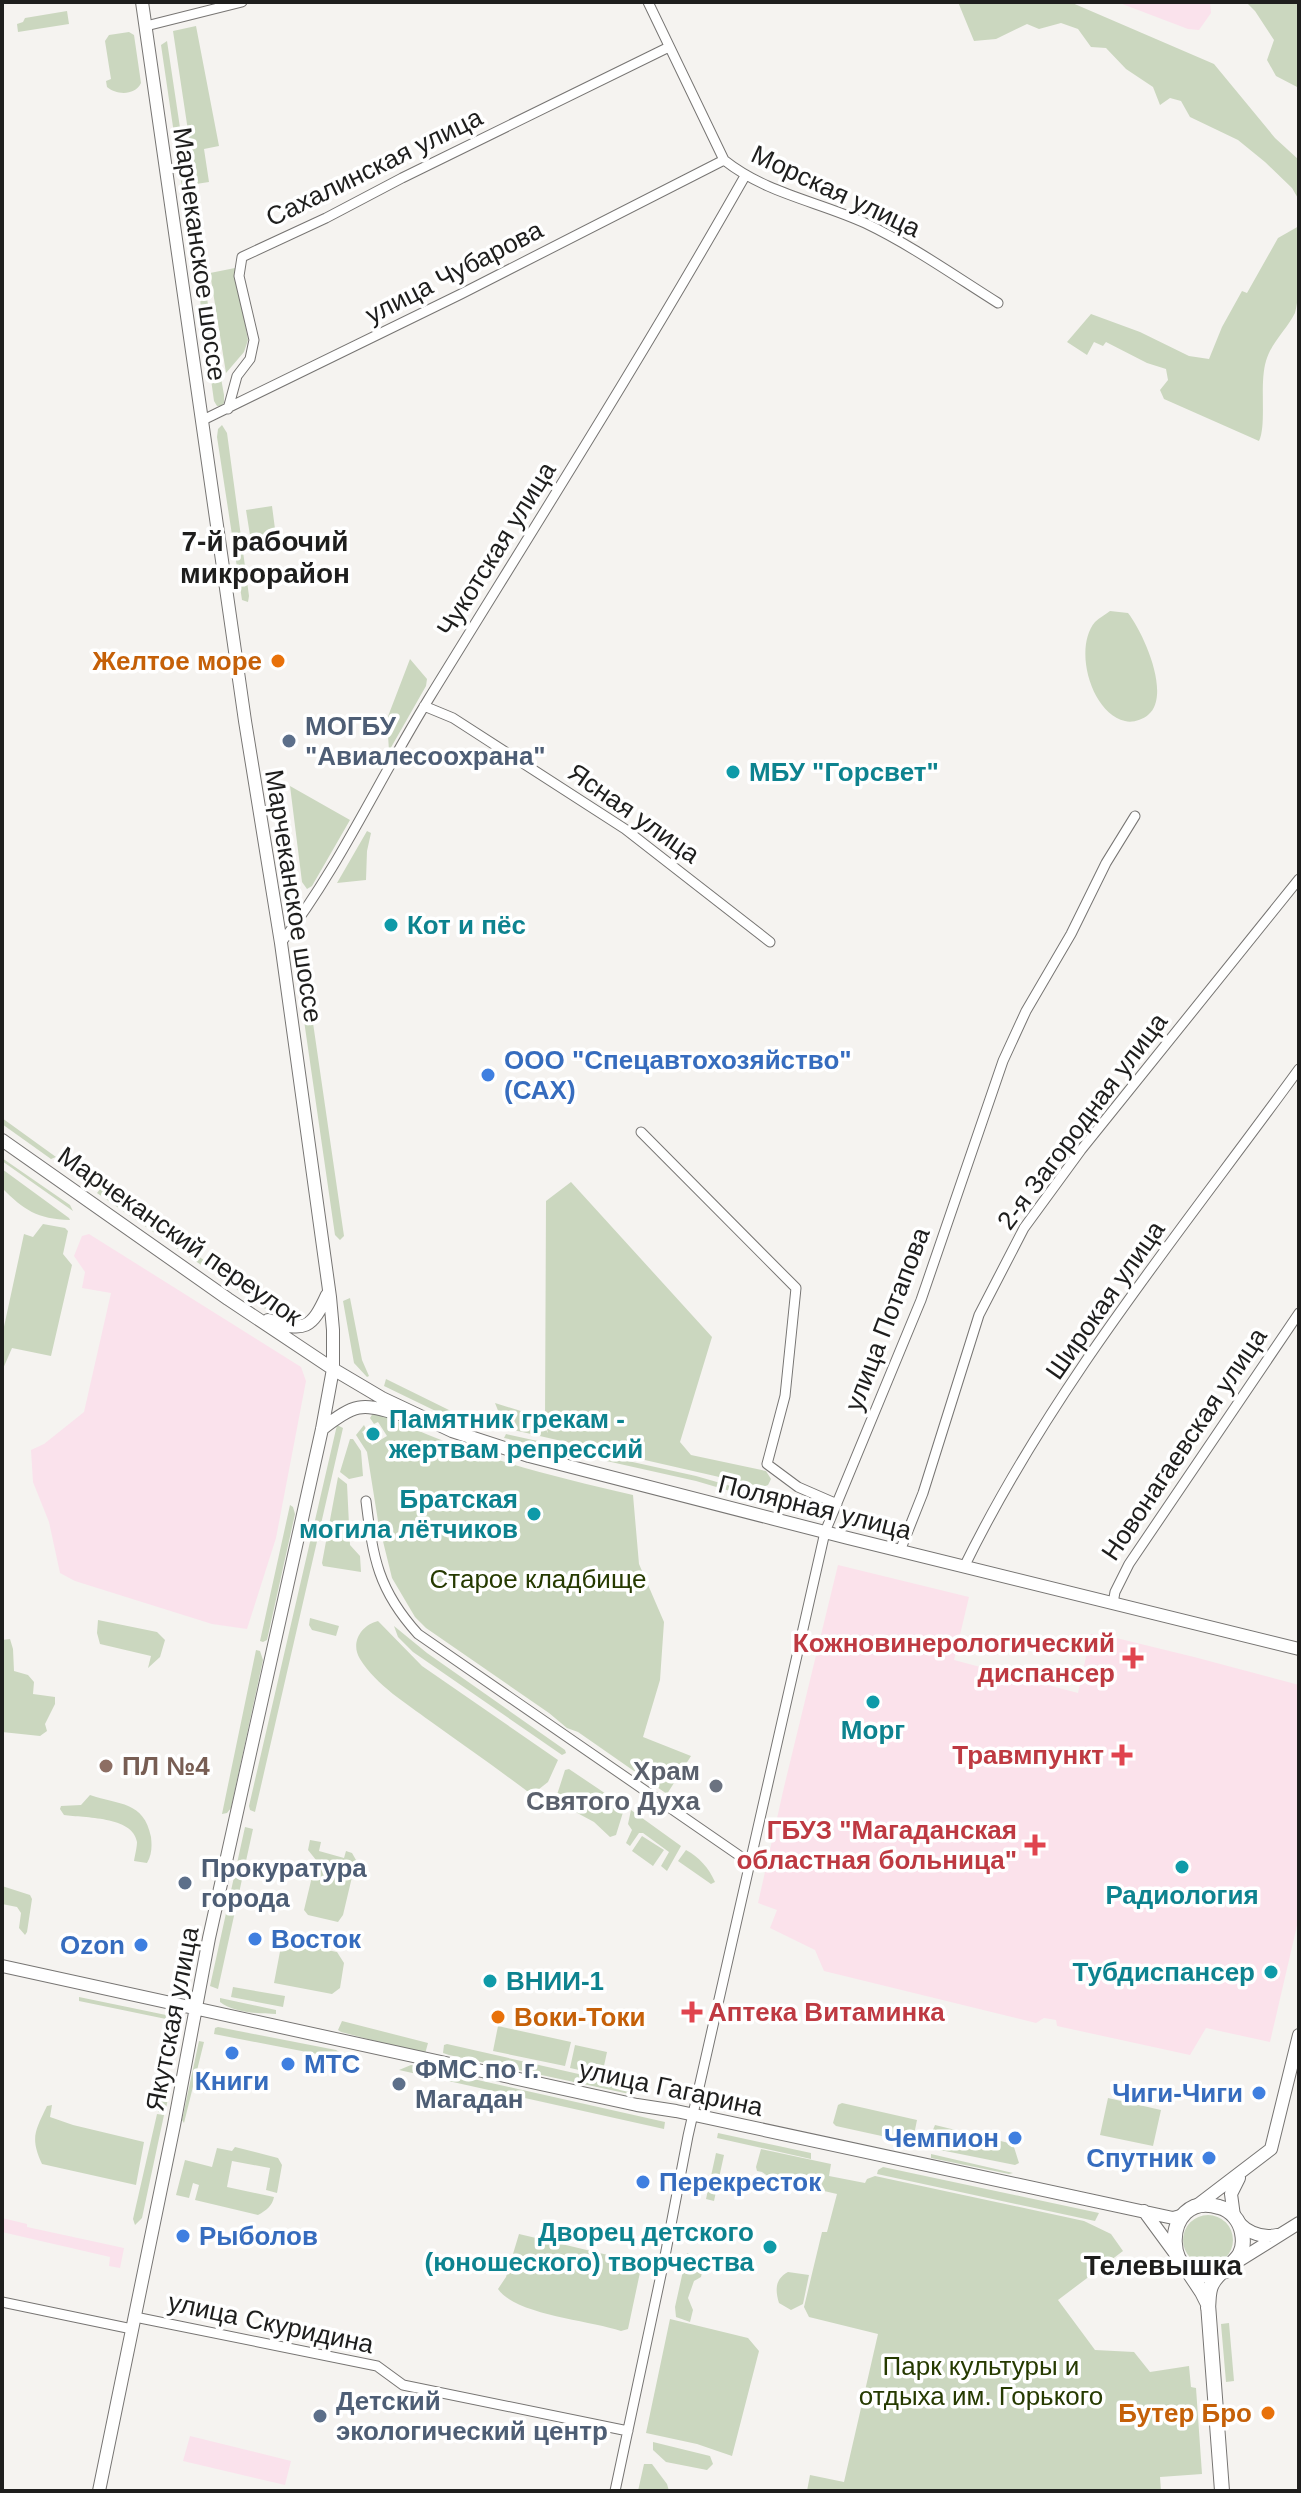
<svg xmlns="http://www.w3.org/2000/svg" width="1301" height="2493" font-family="Arial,sans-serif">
<rect width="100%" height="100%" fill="#f5f3f0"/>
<path fill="#fae2ec" d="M1117,2h93l1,11 -12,17 -11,-1z
M89,1234l212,133 5,14 -30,157 -29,91 -35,-5 -137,-43 -15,-8 -11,-51 -16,-40 -2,-32 13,-6 40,-32 27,-119 -29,-5 3,-16 -11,-16 8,-20z
M2,2218l25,6v3l97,21 -4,20 -11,-2 1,-9 -108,-25z
M190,2436l101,25 -6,24 -102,-24z"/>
<path fill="#fbe2eb" d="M838,1565l131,32 -15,63 124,33 13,-59 13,1 90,22 105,28v232l-29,125 -64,-14 -16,27 -133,-29 -1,-6 -12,-2 -8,5 -212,-52 -9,-21 -45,-22 7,-18 -19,-7 26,-116z"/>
<path fill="#cbd7bf" d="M958,2h112l144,62 61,74 24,22v40l-7,-12 -27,-26 -27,-22 -48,-23 -9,-16 -11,-3 -10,7 -7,-18 -27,-18 -20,-21 -15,-1 -13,-18 -17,-6 -22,6 -12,-5 -31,15 -22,2z
M1246,2h53v86l-23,-12 -9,-16 7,-20 -19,-29z
M67,11l2,13 -51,8 -1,-8 6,-2 2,-4z
M196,26l23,120 -15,3 5,33 -13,2 -23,-153z
M129,32l5,3 7,48c-6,13 -25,12 -34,4l-1,-6 5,-2 -6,-38 4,-6z
M167,41l24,160 -1,3 -6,-2 -23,-157z
M1299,226c0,24 2,65 -4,87 -8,16 -24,30 -29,48 -7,23 1,63 -7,80l-95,-42 -4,-9 8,-10 -2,-11 -19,-6 -41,-21 -3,4 -9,-4 -7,13 -20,-13 24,-28 49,18 49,24 20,3 13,-32 20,-36 5,2 31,-55z
M235,268l13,72 -4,12 -18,21 -16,-100z
M203,276l21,119v8l-3,3h-4l-3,-5 -14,-101 -1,-22z
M222,425l5,8 22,163 -1,6 -6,-2 -25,-163 1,-8z
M272,506l5,38 -25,4 -6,-38z
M1110,611l18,2c15,19 44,82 20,102 -6,5 -16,8 -23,6 -34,-8 -52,-73 -30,-99 4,-4 11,-8 15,-11z
M410,659l17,20 -1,7 -37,65 -2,-32z
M290,786l60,34 -38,66 -5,3 -5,-7z
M367,831l4,2 -4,18 -1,29 -29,3z
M285,837l11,73 -9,-3 -10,-69z
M301,959l3,2 40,275 -4,4 -5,-5 -39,-270z
M2,1118l54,39 -5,2 -49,-35z
M2,1158l68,47 3,6 -71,-50z
M2,1169l67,49 1,2c-33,-1 -46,-10 -68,-32z
M571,1182l141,155 -32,105 11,13 75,16 5,8 -3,6 -5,2 -258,-59 -10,-25 42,13 11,17 -3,-12 1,-220z
M101,1188l107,75 -1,6 -110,-76z
M43,1224l22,4 3,3 -5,23 9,11 -21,91 -39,-8 -10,23v-35l22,-102 9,3z
M222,1273l48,34 -3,3 -47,-32z
M350,1298l12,62 7,16 -2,1 -13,-14 -11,-62z
M386,1379l67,33 2,5h-7l-64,-31z
M378,1412c83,42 165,62 255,83l6,69 25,58 -4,58 -17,57 48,19 -24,38 -89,-62 -11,-4 -18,-15 -123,-85 -11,-11 -23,-39 -14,-57 -11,-69 -11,-17 8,-10 2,4 -4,3 10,13 15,-9 -9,-14 -4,2 -4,-6 3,-5z
M337,1425l6,3 -88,384 -5,-2 -1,-4z
M506,1434l190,42 118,34 -9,3 -109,-32 -192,-43z
M350,1439h3l8,12 2,25 -14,3 -9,-7z
M338,1477l9,7 3,61 10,11 1,16 -38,-6 -1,-3z
M290,1505l3,2 2,7 -28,126 -4,2 -3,-1z
M857,1519l37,10c-11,7 -27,1 -40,-3z
M310,1618l29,8 -3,10 -24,-6 -3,-5z
M98,1620l59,12 8,8 -5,17 -12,11 3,-12 -51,-12 -3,-11z
M378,1621l44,45 136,94 -10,22 -14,11 -7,-2c-32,-24 -65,-47 -97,-70 -24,-18 -53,-35 -70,-62 -10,-16 1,-34 18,-38z
M394,1626l33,27 138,97 1,3 -4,2 -149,-103 -15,-15z
M10,1639l3,10 1,22 14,4 6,7 -1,12 22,3v7l-10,20 2,7 -7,5 -38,-4v-92z
M256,1650l4,1 3,9 -32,148 -4,5 -5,1z
M569,1769l52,35 3,5 -8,26 -6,2 -16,-15 -39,-21 10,-31z
M90,1795c29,10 54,6 61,42 1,9 1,18 -4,26l-13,-2c1,-6 3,-14 3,-19 -4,-26 -53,-24 -73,-27l-4,-6 1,-3 20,-1z
M631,1810l50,36 -14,25 -6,-5 8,-14 -26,-19h-4l-9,13 -4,-3 6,-13 -4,-6z
M245,1827l8,2 -35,160 -8,-3z
M642,1836l22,14 -11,16 -21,-15z
M310,1840l11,2 -2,9 25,7 2,-7 6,2 4,7 -13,55 -5,7 -30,-7 -4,-5 12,-50 -8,-10z
M686,1850c13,7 23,18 29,32l-4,2 -33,-23z
M2,1886l28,9 2,4 -5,33 -2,3 -6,-7 2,-15 -4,-6 -15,-3z
M282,1941l55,11 7,11 -4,25 -8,6 -58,-11z
M233,1987l52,9 -2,11 -52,-10z
M79,1997l87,18v4l-87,-18z
M220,1998l56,12v4c-17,0 -44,-2 -56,-12z
M342,2021l86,22 -3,11 -84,-22 -3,-2z
M498,2026l73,16 -6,24 -72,-15z
M218,2027l118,23 12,7v3l-134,-26 1,-6z
M199,2041l5,1 -20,81 -2,-3z
M447,2044l189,43 -2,8 -185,-40 -6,-2 1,-8z
M575,2045l32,7 -5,23 -32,-7z
M411,2065l254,57 -1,7 -265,-59z
M165,2078l7,1 -7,34 -7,-1z
M1108,2098l53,12 -8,36 -53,-11z
M842,2103l75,17 -3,15 -5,7 -73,-16 -3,-3 5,-18z
M52,2105l-2,12 23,8 71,17 -8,43 -94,-21c-12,-26 -7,-33 5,-58z
M157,2114l7,1 -22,103 -7,7 -2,-6z
M935,2125l78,19 6,19 -4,2 -85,-17 -3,-4z
M718,2133l93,20v6l-94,-21z
M235,2147l43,11 4,7 -5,28 -11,-3 4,-22 -38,-7 -5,26 47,10c-2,9 -7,13 -16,18l-63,-15 4,-15 -6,-2 -4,15 -13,-3 9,-35 27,7 5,-19 15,3z
M761,2149l70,15 -2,12 36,7 2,-4 8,-3 209,45 27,13 12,17 -65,49 37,50 39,2 16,20 39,-6 2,21 5,1 6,86 -42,3 1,14h-354l3,-16 34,7 34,-148 -69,-17 -5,-10 18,-75h5l10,-38 -65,-15 -10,-7 -5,-1 -1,-4z
M716,2153l8,2 -10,46 -8,-2z
M931,2154l82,19 -4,1 -78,-16z
M883,2167l216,46 -4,8 -218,-47 1,-4z
M1183 2240a25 25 0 1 1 50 0a25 25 0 1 1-50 0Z
M519,2234l123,29 -14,66 -7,2c-32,-11 -105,-16 -123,-42l8,-12z
M687,2253l18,6 -4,18 -7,4 -6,17 5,12 -3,12 -14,-5 -1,-10z
M788,2272l21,3 -6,29 -12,6 -12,-7c-4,-13 -4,-24 9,-31z
M670,2319l78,19 11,13 -27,105 -35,-12 -51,-11z
M1229,2323l5,58 -8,1 -5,-58z
M653,2442l57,14 3,8 -6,6 -41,-8 -13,-12z
M644,2464h8l15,20 2,7h-31z"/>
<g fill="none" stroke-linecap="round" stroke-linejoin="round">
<g stroke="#777573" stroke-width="11">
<path id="street" d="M648,2l76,158c43,34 93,41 141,63 46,22 90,53 133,80
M146,26l96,-24
M228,409l9,-33 13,-17 4,-19 -15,-64 3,-19 84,-39 76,-40 267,-131
M203,420l258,-126 263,-134
M424,706l29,12 172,111 145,113
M281,943c58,-75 97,-162 147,-243 107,-174 216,-346 317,-524
M641,1132l155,156 -11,108 -18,68 31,23 39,17
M366,1501c7,57 12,89 52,133l332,229
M900,1551l23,-58 56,-178 45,-87 57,-78 218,-271
M964,1567c88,-180 218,-337 335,-498
M1113,1603l2,-11 14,-28 170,-251
M2,2302l130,27
M135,2317l242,49 26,19 225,46
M615,2491l50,-235 23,-120 137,-604 96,-232 82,-239 23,-50 45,-77 35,-71 29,-47"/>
</g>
<g stroke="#777573" stroke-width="14">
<path id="secondary" d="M2,1140l226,159 105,70 49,29 70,33 77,25 319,82 451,111
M268,1320c37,13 44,8 59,-25
M322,1429c38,-30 41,-24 85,-13
M2,1966l635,139 39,6 497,107 11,-3
M1195,2207l76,-58 28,-114
M1144,2211l33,45
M1234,2216l-3,-22 8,-16
M1239,2223c11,11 23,15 38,12
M1235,2263l64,-40
M99,2491l75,-366 35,-187 113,-509 11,-60v-39l-3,-33 -49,-354 -36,-222 -103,-719"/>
</g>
<g stroke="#777573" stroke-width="16">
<path id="primary" d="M1186,2268l16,24 6,12 14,187
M1208,2308c1,-8 0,-17 4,-24 10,-20 36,-21 30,-51 -2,-12 -11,-23 -23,-26 -60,-19 -60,91 6,64"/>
</g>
<use href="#street" stroke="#fff" stroke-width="9"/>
<use href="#secondary" stroke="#fff" stroke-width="12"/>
<use href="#primary" stroke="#fff" stroke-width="14"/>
</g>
<g fill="#e8710a" stroke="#fff" stroke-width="3">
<circle cx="278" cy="661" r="8"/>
<circle cx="498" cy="2017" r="8"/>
<circle cx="1268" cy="2413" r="8"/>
</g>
<g fill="#5c6f8a" stroke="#fff" stroke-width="3">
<circle cx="289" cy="741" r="8"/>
<circle cx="185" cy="1883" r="8"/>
<circle cx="399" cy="2084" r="8"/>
<circle cx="320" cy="2416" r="8"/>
</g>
<g fill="#0f9aa8" stroke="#fff" stroke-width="3">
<circle cx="733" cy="772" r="8"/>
<circle cx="391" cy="925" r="8"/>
<circle cx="373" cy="1434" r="8"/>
<circle cx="534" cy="1514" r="8"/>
<circle cx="873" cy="1702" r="8"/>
<circle cx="1182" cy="1867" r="8"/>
<circle cx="1271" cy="1972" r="8"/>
<circle cx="490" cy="1981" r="8"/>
<circle cx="770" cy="2247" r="8"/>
</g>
<g fill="#3f7fe0" stroke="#fff" stroke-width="3">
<circle cx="488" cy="1075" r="8"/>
<circle cx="255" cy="1939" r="8"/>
<circle cx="141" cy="1945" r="8"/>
<circle cx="232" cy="2053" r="8"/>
<circle cx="288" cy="2064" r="8"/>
<circle cx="1259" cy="2093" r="8"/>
<circle cx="1015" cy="2138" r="8"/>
<circle cx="1209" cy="2158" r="8"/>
<circle cx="643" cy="2182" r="8"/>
<circle cx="183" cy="2236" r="8"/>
</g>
<g fill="#e0444e" stroke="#fff" stroke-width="3">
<path d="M1129 1646h8v8h8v8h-8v8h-8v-8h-8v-8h8z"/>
<path d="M1118 1743h8v8h8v8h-8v8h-8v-8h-8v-8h8z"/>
<path d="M1031 1833h8v8h8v8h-8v8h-8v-8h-8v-8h8z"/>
<path d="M688 2000h8v8h8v8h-8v8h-8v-8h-8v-8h8z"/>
</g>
<circle fill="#8d6e63" stroke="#fff" stroke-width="3" cx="106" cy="1766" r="8"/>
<circle fill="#6b7280" stroke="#fff" stroke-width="3" cx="716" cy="1786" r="8"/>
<g text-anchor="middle" stroke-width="7" stroke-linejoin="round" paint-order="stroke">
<g font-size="26" fill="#1e1e1d" stroke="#fff">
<text transform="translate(374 167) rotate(-26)" y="9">Сахалинская улица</text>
<text transform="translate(836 191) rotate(25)" y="9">Морская улица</text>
<text transform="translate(200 254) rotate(82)" y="9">Марчеканское шоссе</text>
<text transform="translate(454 272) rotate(-27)" y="9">улица Чубарова</text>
<text transform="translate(496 549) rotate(-58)" y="9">Чукотская улица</text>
<text transform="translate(634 813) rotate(35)" y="9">Ясная улица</text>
<text transform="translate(294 896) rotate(81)" y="9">Марчеканское шоссе</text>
<text transform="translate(1082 1121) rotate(-53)" y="9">2-я Загородная улица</text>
<text transform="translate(180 1236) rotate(35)" y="9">Марчеканский переулок</text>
<text transform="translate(1105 1300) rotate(-55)" y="9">Широкая улица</text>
<text transform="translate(887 1319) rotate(-69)" y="9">улица Потапова</text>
<text transform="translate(1184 1444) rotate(-56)" y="9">Новонагаевская улица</text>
<text transform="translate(815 1507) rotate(14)" y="9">Полярная улица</text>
<text transform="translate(172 2019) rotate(-79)" y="9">Якутская улица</text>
<text transform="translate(671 2088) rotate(12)" y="9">улица Гагарина</text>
<text transform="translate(271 2323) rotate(12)" y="9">улица Скуридина</text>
</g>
<g font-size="26" font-weight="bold" fill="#c56008" stroke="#fff" text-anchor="end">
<text x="262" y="670">Желтое море</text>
<text x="514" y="2026" text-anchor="start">Воки-Токи</text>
<text x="1252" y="2422">Бутер Бро</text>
</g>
<g font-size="26" font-weight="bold" fill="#4e5e75" stroke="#fff" text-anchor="start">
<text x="305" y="735">МОГБУ<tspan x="305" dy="30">"Авиалесоохрана"</tspan></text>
<text x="201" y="1877">Прокуратура<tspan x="201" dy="30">города</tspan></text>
<text x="415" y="2078">ФМС по г.<tspan x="415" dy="30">Магадан</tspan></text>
<text x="336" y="2410">Детский<tspan x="336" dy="30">экологический центр</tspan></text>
</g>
<g font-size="26" font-weight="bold" fill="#0d838f" stroke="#fff" text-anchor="start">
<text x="749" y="781">МБУ "Горсвет"</text>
<text x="407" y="934">Кот и пёс</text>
<text x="389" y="1428">Памятник грекам -<tspan x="389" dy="30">жертвам репрессий</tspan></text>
<text x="518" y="1508" text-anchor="end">Братская<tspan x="518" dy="30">могила лётчиков</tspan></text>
<text x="873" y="1739" text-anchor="middle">Морг</text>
<text x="1182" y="1904" text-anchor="middle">Радиология</text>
<text x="1255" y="1981" text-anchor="end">Тубдиспансер</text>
<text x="506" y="1990">ВНИИ-1</text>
<text x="754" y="2241" text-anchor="end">Дворец детского<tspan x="754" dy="30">(юношеского) творчества</tspan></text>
</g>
<g font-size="26" font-weight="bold" fill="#366cbe" stroke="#fff" text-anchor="start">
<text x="504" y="1069">ООО "Спецавтохозяйство"<tspan x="504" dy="30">(САХ)</tspan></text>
<text x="271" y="1948">Восток</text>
<text x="125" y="1954" text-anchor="end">Ozon</text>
<text x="304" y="2073">МТС</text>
<text x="232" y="2090" text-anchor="middle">Книги</text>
<text x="1243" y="2102" text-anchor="end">Чиги-Чиги</text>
<text x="999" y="2147" text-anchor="end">Чемпион</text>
<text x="1193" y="2167" text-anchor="end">Спутник</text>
<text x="659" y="2191">Перекресток</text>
<text x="199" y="2245">Рыболов</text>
</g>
<g font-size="26" fill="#263a01" stroke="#fff">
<text x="538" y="1588">Старое кладбище</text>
<text x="981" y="2375">Парк культуры и<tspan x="981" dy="30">отдыха им. Горького</tspan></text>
</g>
<g font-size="26" font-weight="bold" fill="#be3a42" stroke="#fff" text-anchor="end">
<text x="1115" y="1652">Кожновинерологический<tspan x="1115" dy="30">диспансер</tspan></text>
<text x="1104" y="1764">Травмпункт</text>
<text x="1017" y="1839">ГБУЗ "Магаданская<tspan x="1017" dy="30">областная больница"</tspan></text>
<text x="708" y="2021" text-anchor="start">Аптека Витаминка</text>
</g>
<g font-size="26" font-weight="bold" fill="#785e54" stroke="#fff" text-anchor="start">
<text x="122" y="1775">ПЛ №4</text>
</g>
<g font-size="26" font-weight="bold" fill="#5b616d" stroke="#fff" text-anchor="end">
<text x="700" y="1780">Храм<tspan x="700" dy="30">Святого Духа</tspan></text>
</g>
<g font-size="28" font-weight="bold" fill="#1e1e1d" stroke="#fff">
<text x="265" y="551">7-й рабочий<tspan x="265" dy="32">микрорайон</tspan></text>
<text x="1163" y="2275">Телевышка</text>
</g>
</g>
<rect width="1301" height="2493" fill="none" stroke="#1e1e1d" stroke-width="8"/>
</svg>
